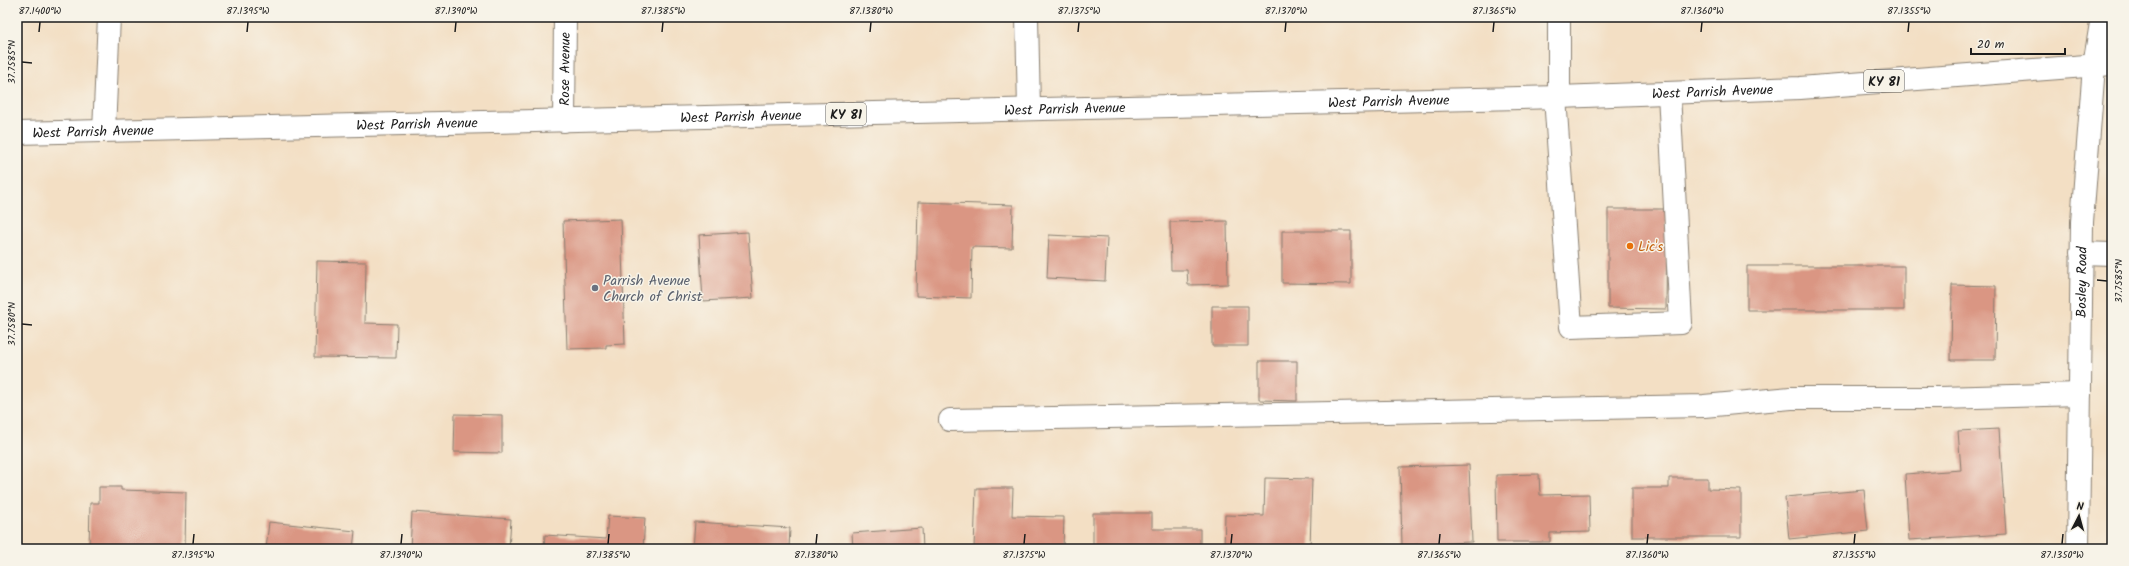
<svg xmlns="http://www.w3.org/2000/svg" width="2129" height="566" font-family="Kalam,sans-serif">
<rect width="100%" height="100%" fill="#f7f3e8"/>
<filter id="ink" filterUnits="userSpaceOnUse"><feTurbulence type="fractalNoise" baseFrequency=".025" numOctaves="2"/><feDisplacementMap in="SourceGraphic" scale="8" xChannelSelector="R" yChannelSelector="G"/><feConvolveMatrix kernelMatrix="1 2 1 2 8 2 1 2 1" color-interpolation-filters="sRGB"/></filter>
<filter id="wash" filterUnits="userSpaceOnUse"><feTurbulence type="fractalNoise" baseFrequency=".012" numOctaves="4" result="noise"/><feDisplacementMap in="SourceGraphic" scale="16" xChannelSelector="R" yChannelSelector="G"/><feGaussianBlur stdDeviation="0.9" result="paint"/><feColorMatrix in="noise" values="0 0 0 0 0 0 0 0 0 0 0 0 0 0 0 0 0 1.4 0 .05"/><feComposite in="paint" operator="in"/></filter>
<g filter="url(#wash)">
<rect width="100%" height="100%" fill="#f3dfc4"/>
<g id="blocks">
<path fill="#da9683" d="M918,202l95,3 -1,43 -40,-1 -1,51 -55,-2z
M1608,209h59l-1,100 -58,-1z
M621,219l4,125 -19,1v3l-39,1 -4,-128z
M1227,221l1,63 -40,1 -1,-15h-16l-1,-48z
M1282,231h69v53l-69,-1z
M748,232l5,66 -50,3 -4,-66z
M1049,235l58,3 -2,43 -58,-3z
M317,261l49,1 -1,61 32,1 -1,34 -81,-1z
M1747,266h157v44h-157z
M1952,285l44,1 -1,74h-44z
M1212,306h36v40h-36z
M1259,361h38v40l-38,-1z
M455,414l47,1v38l-48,-1z
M1999,429l7,105 -97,6 -4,-66 56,-4 -3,-39z
M1469,465l3,77 -70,3 -2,-78z
M1539,474l1,21 49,-1 1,38 -40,1v9h-53l-1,-67z
M1265,478l47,1 -2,70h-86l1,-34 39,1z
M1669,478h39v11l33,1v47h-109v-49h37z
M99,487h22v3l65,2 -1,57h-96l1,-46h9z
M976,488h37l-1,28 52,1 -1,32h-89z
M1864,490l4,41 -79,8 -4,-42z
M412,512l99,7 -2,30h-99z
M1093,513h59v16h48v20h-107z
M608,516l37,2 -2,31h-99l1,-14 61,4z
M269,522l86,9 -2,18h-87z
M695,522l95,6 -1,21h-96z
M922,528l1,21h-70l-1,-16z"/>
</g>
</g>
<g filter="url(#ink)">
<use href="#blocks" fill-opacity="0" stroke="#887e70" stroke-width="1"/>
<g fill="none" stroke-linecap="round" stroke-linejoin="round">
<g stroke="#887e70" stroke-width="24">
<g id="minor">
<path d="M1027,17l2,92"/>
<path d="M1555,97l16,230 110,-4 -12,-230"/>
<path d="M1559,97v-80"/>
<path id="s1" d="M564,121l1,-104"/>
<path d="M104,131l5,-114"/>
<path d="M2081,253l31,1"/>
<path d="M950,420l754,-14 87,-8h149l140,-4"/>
<path id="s2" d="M2078,549l4,-327 12,-156 8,-49"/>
</g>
</g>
<g stroke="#887e70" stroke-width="24">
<g id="major">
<path id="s3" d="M17,133l1542,-36 241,-9 312,-24"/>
</g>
</g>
<use href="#minor" stroke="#fff" stroke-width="22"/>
<use href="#major" stroke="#fff" stroke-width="22"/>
</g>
</g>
<path fill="none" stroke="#1c1c1c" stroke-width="1.5" d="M39,32l1,-10M247,32l1,-10M455,32l1,-10M662,32l1,-10M870,32l1,-10M1078,32l1,-10M1285,32l1,-10M1493,32l1,-10M1701,32l1,-10M1908,32l1,-10M22,62l10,1M2097,280l10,1M22,324l10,1M193,544l1,-10M401,544l1,-10M608,544l1,-10M816,544l1,-10M1024,544l1,-10M1231,544l1,-10M1439,544l1,-10M1647,544l1,-10M1854,544l1,-10M2062,544l1,-10"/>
<circle fill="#e8710a" stroke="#f7f3e8" stroke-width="1.5" cx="1630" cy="246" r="4"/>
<circle fill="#6b7280" stroke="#f7f3e8" stroke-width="1.5" cx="595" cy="288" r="4"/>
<g text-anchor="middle" stroke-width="3" stroke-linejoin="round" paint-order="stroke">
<g fill="#f7f3e8" stroke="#5e5c59" stroke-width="1">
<rect x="1864" y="70" width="40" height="22" rx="3"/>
<rect x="826" y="103" width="40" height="22" rx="3"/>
</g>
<g font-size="13" font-weight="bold" fill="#1c1c1c">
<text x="1884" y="86">KY 81</text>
<text x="846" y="119">KY 81</text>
</g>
<g font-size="14" fill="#1c1c1c" stroke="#f7f3e8">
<text dy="5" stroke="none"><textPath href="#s1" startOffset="52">Rose Avenue</textPath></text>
<text dy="5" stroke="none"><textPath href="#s3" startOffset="1696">West Parrish Avenue</textPath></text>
<text dy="5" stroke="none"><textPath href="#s3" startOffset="1372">West Parrish Avenue</textPath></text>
<text dy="5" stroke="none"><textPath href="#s3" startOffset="1048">West Parrish Avenue</textPath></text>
<text dy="5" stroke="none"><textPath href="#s3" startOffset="724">West Parrish Avenue</textPath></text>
<text dy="5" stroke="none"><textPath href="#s3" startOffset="400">West Parrish Avenue</textPath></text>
<text dy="5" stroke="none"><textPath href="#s3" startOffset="76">West Parrish Avenue</textPath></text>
<text dy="5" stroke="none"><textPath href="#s2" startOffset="267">Bosley Road</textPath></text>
</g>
<g font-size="14" fill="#c56008" stroke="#f7f3e8" text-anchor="start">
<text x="1638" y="251">Lic's</text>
</g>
<g font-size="14" fill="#5b616d" stroke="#f7f3e8" text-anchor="start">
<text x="603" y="285">Parrish Avenue<tspan x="603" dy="16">Church of Christ</tspan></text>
</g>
</g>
<rect width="2129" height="566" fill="none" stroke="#f7f3e8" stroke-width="44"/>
<g transform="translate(2079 516) rotate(6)" stroke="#f7f3e8" stroke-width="3" paint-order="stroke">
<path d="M0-3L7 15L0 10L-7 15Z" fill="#1c1c1c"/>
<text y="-6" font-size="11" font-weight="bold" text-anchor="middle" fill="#1c1c1c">N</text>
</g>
<path d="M1971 48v6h94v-6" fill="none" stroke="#1c1c1c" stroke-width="2"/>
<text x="1977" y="48" font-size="12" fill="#1c1c1c" stroke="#f7f3e8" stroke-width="3" paint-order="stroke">20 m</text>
<rect x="22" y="22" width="2085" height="522" fill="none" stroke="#1c1c1c" stroke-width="1.5"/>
<g font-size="10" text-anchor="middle" fill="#1c1c1c">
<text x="40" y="14">87.1400°W</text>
<text x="248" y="14">87.1395°W</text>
<text x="456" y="14">87.1390°W</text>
<text x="663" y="14">87.1385°W</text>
<text x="871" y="14">87.1380°W</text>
<text x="1079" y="14">87.1375°W</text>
<text x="1286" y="14">87.1370°W</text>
<text x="1494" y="14">87.1365°W</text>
<text x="1702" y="14">87.1360°W</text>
<text x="1909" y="14">87.1355°W</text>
<text transform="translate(11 62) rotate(-90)" y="4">37.7585°N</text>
<text transform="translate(2118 281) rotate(-90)" y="4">37.7585°N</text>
<text transform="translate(11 324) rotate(-90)" y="4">37.7580°N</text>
<text x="193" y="558">87.1395°W</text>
<text x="401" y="558">87.1390°W</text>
<text x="608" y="558">87.1385°W</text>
<text x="816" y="558">87.1380°W</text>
<text x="1024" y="558">87.1375°W</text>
<text x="1231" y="558">87.1370°W</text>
<text x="1439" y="558">87.1365°W</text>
<text x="1647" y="558">87.1360°W</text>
<text x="1854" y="558">87.1355°W</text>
<text x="2062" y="558">87.1350°W</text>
</g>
</svg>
